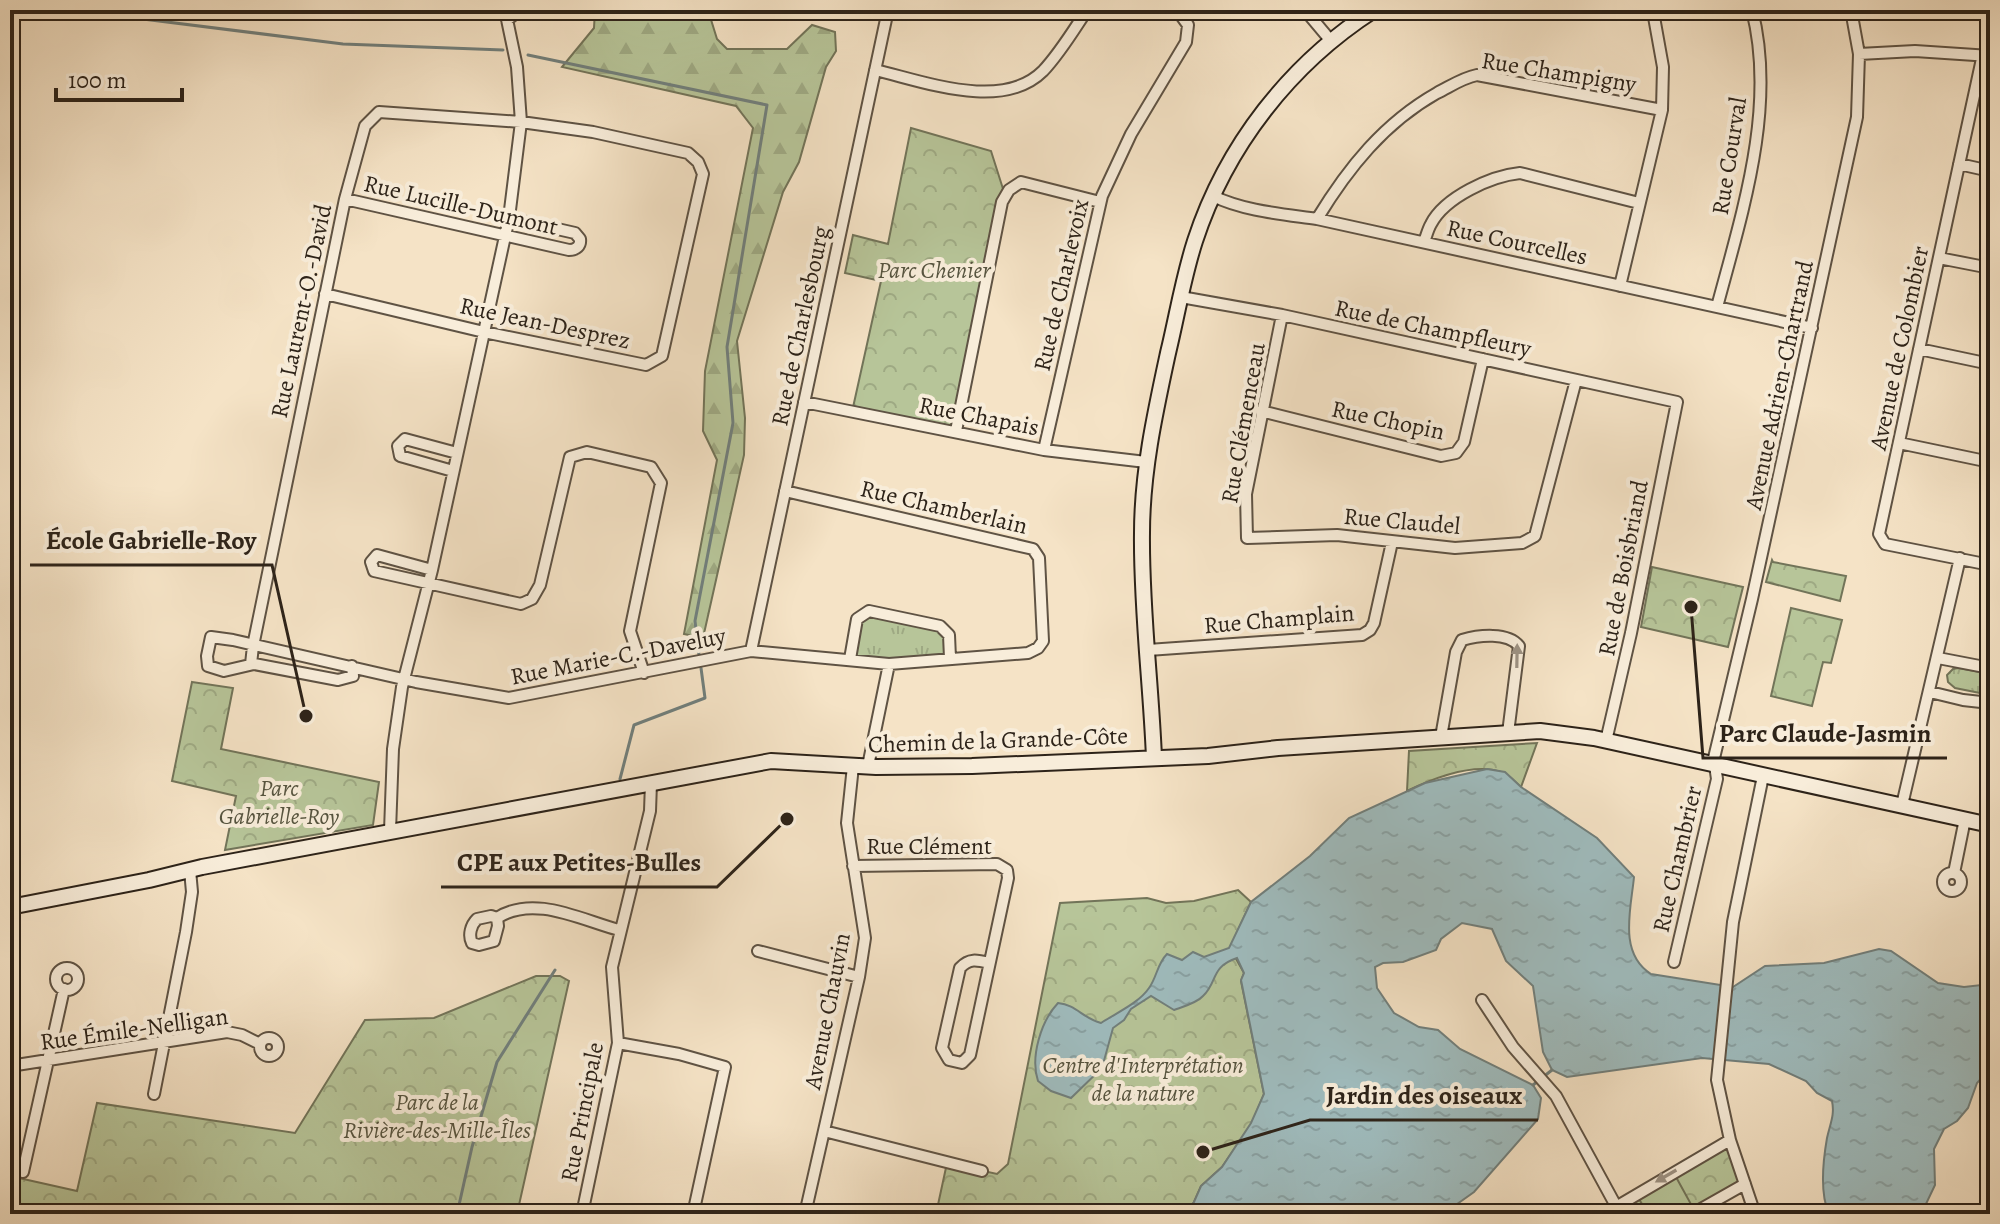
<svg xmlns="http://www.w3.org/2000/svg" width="2000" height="1224" font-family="Alegreya,serif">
<defs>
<pattern id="grass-tufts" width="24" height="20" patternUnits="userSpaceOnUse" patternTransform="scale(2)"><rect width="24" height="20" fill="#b7c599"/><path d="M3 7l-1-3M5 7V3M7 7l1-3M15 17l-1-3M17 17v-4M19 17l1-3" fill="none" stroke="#9ea983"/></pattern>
<pattern id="forest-firs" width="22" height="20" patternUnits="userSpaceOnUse" patternTransform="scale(2)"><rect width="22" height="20" fill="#b7c599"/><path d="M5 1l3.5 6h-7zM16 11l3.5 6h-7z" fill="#9ea983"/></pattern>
<pattern id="park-crowns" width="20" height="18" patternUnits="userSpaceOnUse" patternTransform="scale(2)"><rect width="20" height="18" fill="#b7c599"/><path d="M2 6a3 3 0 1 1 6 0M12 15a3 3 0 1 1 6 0" fill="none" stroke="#9ea983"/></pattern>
<pattern id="water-ripples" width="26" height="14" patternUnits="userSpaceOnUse" patternTransform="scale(2)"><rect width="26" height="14" fill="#9fbcbe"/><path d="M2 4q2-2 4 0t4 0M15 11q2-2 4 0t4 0" fill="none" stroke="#89a1a3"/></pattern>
</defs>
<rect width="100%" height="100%" fill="#f5e3c6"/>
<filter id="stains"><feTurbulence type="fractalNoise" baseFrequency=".0025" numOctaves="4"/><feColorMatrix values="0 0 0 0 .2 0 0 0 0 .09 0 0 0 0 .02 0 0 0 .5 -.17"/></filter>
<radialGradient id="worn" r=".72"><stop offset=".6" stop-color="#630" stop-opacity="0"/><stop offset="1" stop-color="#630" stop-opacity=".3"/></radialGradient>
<path fill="url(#grass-tufts)" stroke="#727459" stroke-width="2" d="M869,611l71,15 9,9 1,23 -61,6 -39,-5 7,-40z
M1958,668l32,6v21l-35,-7 -7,-6 -1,-7 6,-6z"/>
<path fill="url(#forest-firs)" stroke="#727459" stroke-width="2" d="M595,10h113l9,29 10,10h60l25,-24 23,7 1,19 -10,16 -27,95 -16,30 -46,149 8,77 -1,37 -41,183 -19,-4 33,-174 -14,-29 2,-60 48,-243 -17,-22 -174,-39 32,-39z"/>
<path fill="url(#park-crowns)" stroke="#727459" stroke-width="2" d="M911,128l80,23 13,41 -48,239 -104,-19 29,-131 -36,-8 8,-38 35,9z
M1772,560l1,2 73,14 -6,25 -74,-19z
M1652,567l91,20 -15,60 -87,-20z
M1791,608l51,12 -11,43 -8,-1 -11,44 -41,-10z
M192,682l41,6 -12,61 158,33 -6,43 -148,25 11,-54 -64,-15z
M1537,743l-16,44c-6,-5 -12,-13 -20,-15 -29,-10 -69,7 -94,19l2,-40z
M1238,890l13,12 -21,46 14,25 -3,8 23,113 -12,29 -30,44 -21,19 -7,16 -9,12h-249l11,-51 50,11 11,-10 52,-261 87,-5 19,5 28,-2z
M536,976h24l9,5 -52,233h-507v-38l67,15 20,-88 198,30 70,-113 69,-2z
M1728,1146l13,37 -57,31h-74z"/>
<path fill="#b7c599" stroke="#727459" stroke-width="2" d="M1676,1177l16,29 -14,8h-30l-9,-15z"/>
<path fill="url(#water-ripples)" stroke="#717f7c" stroke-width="2" d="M1487,769l18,3 16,15 76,51 37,39c-3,32 -16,76 17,97l82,13 32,-21 59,-3 55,-14 12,2 47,32 26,4 26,-3v85l-13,14 -9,25 -11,13 -13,8 -10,20 1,36 -10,21v8h-96c-9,-20 -6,-53 -2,-76 3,-14 8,-23 5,-37l-15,-8 -11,-12 -37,-17 -67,-6 -135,19 -15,-7 -9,-18 -10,-66 -27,-25 -14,-32 -30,-6 -21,16 -5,11 -33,12 -20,1 -8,4 2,21 17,25 25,14 19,3 22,19 73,36 8,13 -3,21 -64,73 -31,22h-258l9,-12 7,-16 21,-19 29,-44 13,-29 -23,-114 3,-7 -7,-15c-27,9 -19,24 -34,38 -6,7 -21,11 -29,14l-23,-14 -20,13 -7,11 -11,8 -11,40 -31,30 -20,-7 -13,-10c-8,-24 3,-60 20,-78 19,2 24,15 43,20 15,-10 38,-20 48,-35 8,-11 8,-24 18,-34l15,6 11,-8 11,5 25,-9 22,-46 59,-46 39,-38 76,-35z"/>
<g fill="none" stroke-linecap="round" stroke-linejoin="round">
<path stroke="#717f7c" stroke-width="3" d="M98,10l13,5 232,29 160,6
M528,55l239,50 -40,242 6,76 -38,198 4,34
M620,779l14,-54 71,-27 -4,-30
M1533,1085l19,-15
M457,1214l15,-67 25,-85 58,-92"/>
<g stroke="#5f5344" stroke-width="14">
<path id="street" d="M1305,10l26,31
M1654,17l11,-7
M507,20l13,-10
M1859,54l56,-3 75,5
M1983,54l-104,480 6,10 105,21
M875,70c48,11 127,42 168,1 17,-18 30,-40 44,-61
M1959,164l31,7
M1213,196c31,15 69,18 104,23l495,109
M345,199l224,51c7,0 12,-4 11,-11l-5,-6 -66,-15
M1317,219c31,-51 67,-96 120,-126 14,-7 25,-15 40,-18l185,35
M1424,242c2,-5 4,-13 7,-18 14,-27 60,-48 89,-51l119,30
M1939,258l51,10
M1620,286l42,-176 1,-43 -9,-50 -4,-7
M1181,297l101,18 395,87 -46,231 -25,108
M1717,307c25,-94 60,-200 35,-297
M1282,315l-36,179 1,44 90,-3 118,13 67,-5 13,-7 41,-156
M1919,349l71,15
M804,402l240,48 102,12
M1261,411l180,45 15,-3 8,-11 19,-83
M956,431l46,-229 7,-12 12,-8 79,20
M1899,443l91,19
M1044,450l58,-254 29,-62 55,-92 2,-17 -11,-15
M453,471l-53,-15 -2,-10 7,-7 52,14
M432,570l-55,-15 -6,7 3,9 147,33 11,-5 8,-14 30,-128 17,-5 64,15 10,16 -31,148 14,42
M1148,650l214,-15 8,-5 4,-7 18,-81
M751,651l137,-641
M1938,658l52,10
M850,659l7,-40 12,-8 71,15 9,9 1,23
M251,664l2,-18 92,-447 20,-73 14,-14 142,10 72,10 95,21 10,9 5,12 -41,182 -16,9 -162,-33 -159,-38
M352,666l1,10 -15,4 -84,-16 -30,7 -16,-5 -1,-10 4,-19 22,3 183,42 93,16 242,-47 138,13 139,-11 10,-5 5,-7 -4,-83 -6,-9 -248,-58
M1930,692l33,8 27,3
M1441,737l15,-85 6,-12c17,-5 46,-8 57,6l-11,87
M868,766l21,-102
M1902,805l58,-247
M390,831l3,-82 9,-62 30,-117 77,-352 12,-96 -4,-55 -12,-57
M853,866l144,-2 10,6 1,8 -38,177 -8,8 -13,-3 -7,-12 18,-80c9,-10 17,-8 29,-5
M1943 882a9 9 0 1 1 18 0a9 9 0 1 1-18 0Z
M1954,873l11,-54
M497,918l1,8 -4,15 -15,4 -7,-2c-4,-8 -1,-18 5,-24l14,-3 6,2c37,-24 84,2 122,12
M758,951l101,26
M1674,962l43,-183 -3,-21 38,-159 105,-482 2,-63 -8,-44
M56 979a11 11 0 1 1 22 0a11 11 0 1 1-22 0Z
M1482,1000l31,47 43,49 60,110
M260 1047a9 9 0 1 1 18 0a9 9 0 1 1-18 0Z
M618,1043l61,11 46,13 -32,147
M10,1066l217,-34 15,3 18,9
M154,1094l32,-162 6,-40 -2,-22
M824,1131l158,40
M23,1172l41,-183
M582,1214l36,-171 -6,-76 38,-156 1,-28
M805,1214l54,-237 6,-39 -18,-115 6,-57
M1604,1214l126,-74
M1692,1214l53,-30
M1755,1214l-25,-74 -13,-60 16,-158 30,-146"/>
</g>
<g stroke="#2d2319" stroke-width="18">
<path id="secondary" d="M1154,758c-3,-75 -13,-150 -12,-225 0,-61 13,-120 26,-180 9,-37 15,-75 27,-112 31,-95 95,-177 179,-231
M10,907l139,-27 53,-13 569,-106 105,6 96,-1 236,-10 70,-8 262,-17 54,7 396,87"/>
</g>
<use href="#street" stroke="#f8edda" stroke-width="10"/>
<use href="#secondary" stroke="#f8edda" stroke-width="14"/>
</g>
<defs><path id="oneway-solid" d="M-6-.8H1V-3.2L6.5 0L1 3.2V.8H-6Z" transform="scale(2)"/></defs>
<g fill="#9d9283">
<use href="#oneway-solid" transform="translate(1517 656) rotate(-89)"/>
<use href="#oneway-solid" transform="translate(1666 1176) rotate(150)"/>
</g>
<g text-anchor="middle" stroke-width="8" stroke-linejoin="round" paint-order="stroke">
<g font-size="24" fill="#2d2319" stroke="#f8edda">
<text transform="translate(1559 72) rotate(9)" y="8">Rue Champigny</text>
<text transform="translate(1729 156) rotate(-81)" y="8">Rue Courval</text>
<text transform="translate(461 205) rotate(13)" y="8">Rue Lucille-Dumont</text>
<text transform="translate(1517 242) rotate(12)" y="8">Rue Courcelles</text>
<text transform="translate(1061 285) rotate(-77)" y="8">Rue de Charlevoix</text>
<text transform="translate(301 311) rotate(-78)" y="8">Rue Laurent-O.-David</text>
<text transform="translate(545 323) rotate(12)" y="8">Rue Jean-Desprez</text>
<text transform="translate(800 326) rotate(-78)" y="8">Rue de Charlesbourg</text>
<text transform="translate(1433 328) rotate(12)" y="8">Rue de Champfleury</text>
<text transform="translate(1899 348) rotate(-78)" y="8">Avenue de Colombier</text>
<text transform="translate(1779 385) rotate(-78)" y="8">Avenue Adrien-Chartrand</text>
<text transform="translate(979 416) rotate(11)" y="8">Rue Chapais</text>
<text transform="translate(1388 420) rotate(12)" y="8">Rue Chopin</text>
<text transform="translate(1243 423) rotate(-80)" y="8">Rue Clémenceau</text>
<text transform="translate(944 507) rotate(13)" y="8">Rue Chamberlain</text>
<text transform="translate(1402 521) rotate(5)" y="8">Rue Claudel</text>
<text transform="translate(1623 568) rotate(-79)" y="8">Rue de Boisbriand</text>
<text transform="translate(1279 619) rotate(-5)" y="8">Rue Champlain</text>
<text transform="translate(618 656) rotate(-11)" y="8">Rue Marie-C.-Daveluy</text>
<text transform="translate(998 740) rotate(-2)" y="8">Chemin de la Grande-Côte</text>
<text x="929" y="854">Rue Clément</text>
<text transform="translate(1677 859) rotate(-77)" y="8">Rue Chambrier</text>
<text transform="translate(827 1011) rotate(-79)" y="8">Avenue Chauvin</text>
<text transform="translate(134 1029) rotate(-8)" y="8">Rue Émile-Nelligan</text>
<text transform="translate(582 1112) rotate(-79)" y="8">Rue Principale</text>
</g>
<g font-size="24" font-style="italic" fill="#56543f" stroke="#f8edda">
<text x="934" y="278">Parc Chenier</text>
<text x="279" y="796">Parc<tspan x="279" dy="28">Gabrielle-Roy</tspan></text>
<text x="1143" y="1073">Centre d'Interprétation<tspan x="1143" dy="28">de la nature</tspan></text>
<text x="437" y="1110">Parc de la<tspan x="437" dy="28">Rivière-des-Mille-Îles</tspan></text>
</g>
</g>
<path fill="none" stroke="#2d2319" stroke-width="3" d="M306 716L272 565H30M1691 607L1703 758H1947M787 819L717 887H441M1203 1152L1310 1120H1538"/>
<g fill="#2d2319" stroke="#f8edda" stroke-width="3">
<circle cx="306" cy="716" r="8"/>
<circle cx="1691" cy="607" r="8"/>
<circle cx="787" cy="819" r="8"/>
<circle cx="1203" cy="1152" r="8"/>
</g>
<g font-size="26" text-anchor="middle" font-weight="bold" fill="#2d2319" stroke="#f8edda" stroke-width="8" stroke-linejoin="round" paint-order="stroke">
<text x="151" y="549">École Gabrielle-Roy</text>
<text x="1825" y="742">Parc Claude-Jasmin</text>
<text x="579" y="871">CPE aux Petites-Bulles</text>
<text x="1424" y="1104">Jardin des oiseaux</text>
</g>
<rect width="2000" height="1224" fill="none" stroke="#f5e3c6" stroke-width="40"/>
<rect x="12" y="12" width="1976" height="1200" fill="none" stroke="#2d2319" stroke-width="4"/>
<rect x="20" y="20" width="1960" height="1184" fill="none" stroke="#2d2319" stroke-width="2"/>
<path d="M56 88v12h126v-12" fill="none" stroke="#2d2319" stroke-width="4"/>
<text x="68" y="88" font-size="24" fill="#2d2319" stroke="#f8edda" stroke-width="6" paint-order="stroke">100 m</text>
<rect width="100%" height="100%" filter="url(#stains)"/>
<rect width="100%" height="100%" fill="url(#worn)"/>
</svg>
